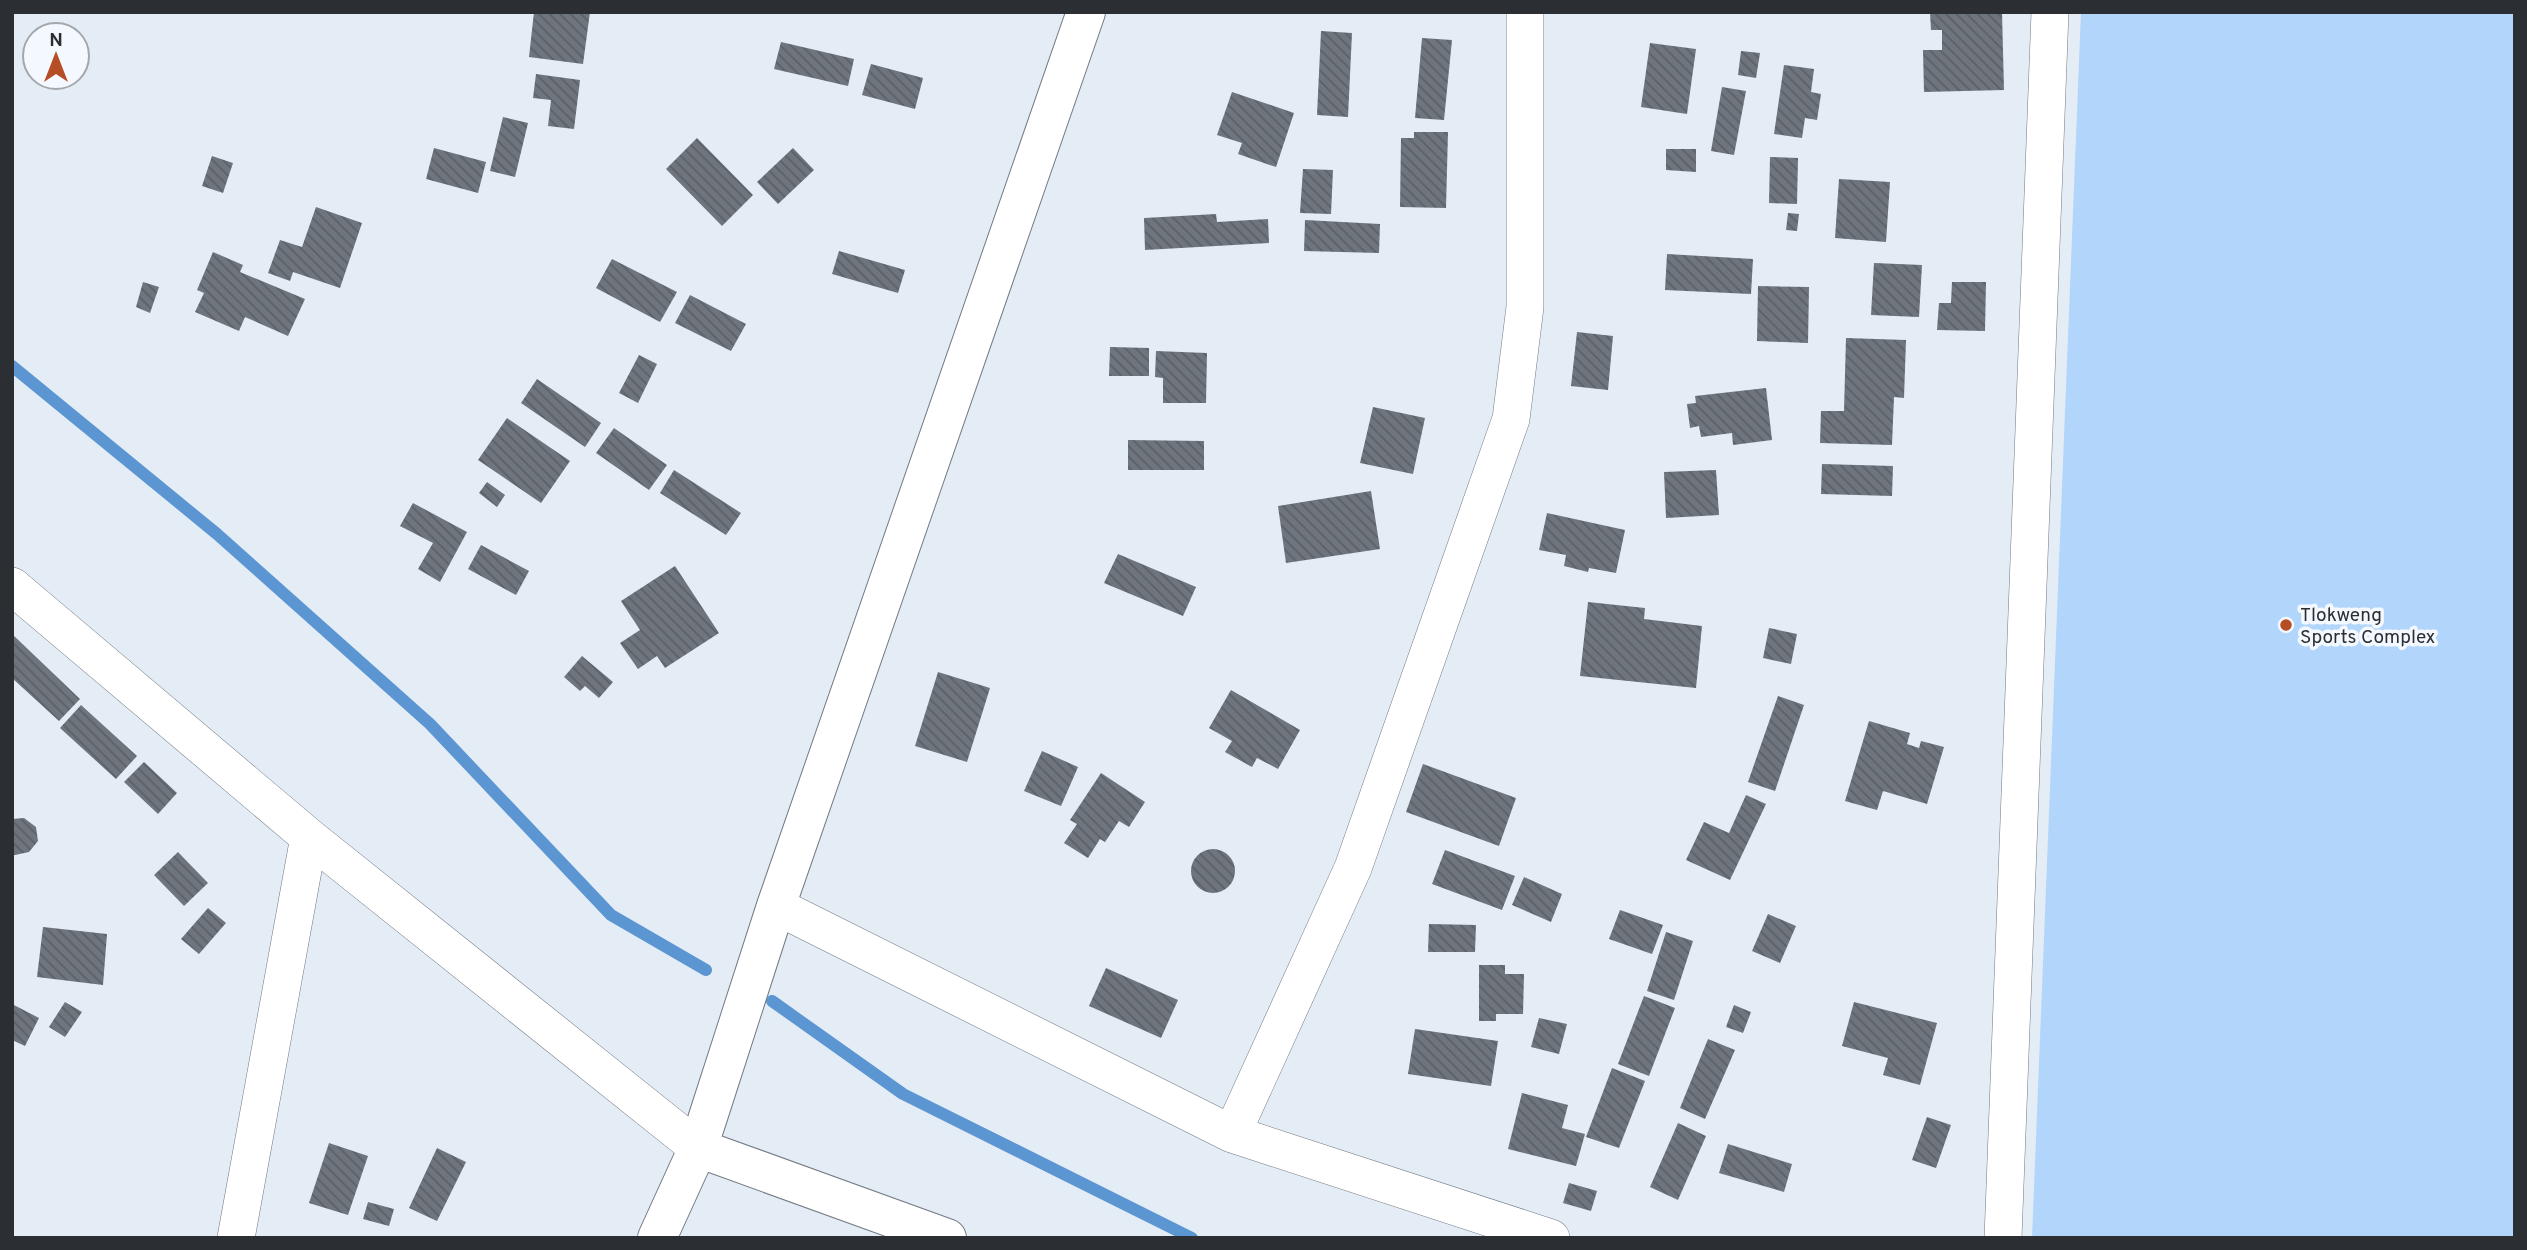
<svg xmlns="http://www.w3.org/2000/svg" width="2527" height="1250" font-family="Overpass,sans-serif">
<defs>
<pattern id="building-back-hatch" width="6" height="6" patternUnits="userSpaceOnUse" patternTransform="scale(1.75)"><rect width="6" height="6" fill="#6e757d"/><path d="M-1 5l2 2M0 0l6 6M5-1l2 2" fill="none" stroke="#5b6067"/></pattern>
</defs>
<rect width="100%" height="100%" fill="#e4ecf6"/>
<path fill="#b2d5fb" d="M2081,12h434v1226h-483z"/>
<g fill="none" stroke-linecap="round" stroke-linejoin="round">
<path stroke="#5c96d2" stroke-width="12" d="M12,366l205,168 213,190 181,191 95,55
M772,1001l131,93 289,144"/>
</g>
<path fill="url(#building-back-hatch)" d="M534,12h56l-7,52 -54,-7z
M1930,12h72l2,78 -80,2 -1,-42h19v-20h-11z
M1321,31l31,2 -4,84 -31,-2z
M1422,38l30,2 -8,80 -29,-2z
M781,42l73,17 -6,27 -74,-17z
M1650,43l46,6 -9,65 -46,-7z
M1741,51l19,2 -4,25 -18,-3z
M871,64l52,14 -8,31 -53,-14z
M1784,65l30,4 -3,23 10,2 -4,26 -12,-2 -3,20 -28,-4z
M536,74l44,6 -6,49 -26,-3 3,-26 -18,-2z
M1722,87l24,4 -12,64 -23,-4z
M1232,92l62,21 -18,54 -38,-13 4,-11 -25,-8z
M503,117l25,6 -13,54 -25,-6z
M1414,132h34l-2,76 -46,-1 1,-69h13z
M697,138l56,57 -31,31 -56,-57z
M434,148l52,14 -8,31 -52,-14z
M793,148l21,22 -36,34 -21,-22z
M1666,149h30v23l-30,-2z
M212,156l21,7 -10,30 -21,-7z
M1770,157l28,1 -1,46 -28,-1z
M1303,169l30,1 -2,44 -31,-1z
M1839,179l51,3 -4,60 -51,-4z
M316,207l46,16 -22,65 -47,-16 -3,9 -22,-8 12,-33 22,7z
M1788,213l11,1 -2,17 -11,-1z
M1216,214l1,8 51,-3 1,24 -124,7 -1,-32z
M1305,220l75,4 -1,29 -75,-2z
M839,251l66,19 -7,23 -66,-19z
M213,252l30,13 -3,7 65,27 -17,37 -43,-19 -6,14 -44,-19 9,-19 -7,-3z
M1667,254l86,5 -2,35 -86,-4z
M612,259l65,33 -17,30 -64,-34z
M1874,263l48,2 -3,52 -48,-2z
M143,282l16,5 -9,26 -14,-6z
M1952,282h34l-1,49 -48,-1 2,-27h12z
M1758,286l51,1 -1,56 -51,-2z
M690,295l56,29 -15,27 -56,-28z
M1577,332l36,4 -5,54 -37,-4z
M1846,338l60,2 -2,58 -10,-1 -2,48 -72,-2 1,-32h23z
M1110,347l39,1v28h-40z
M1156,351l51,2 -1,50h-43v-25l-8,-1z
M639,355l18,9 -19,39 -19,-10z
M537,379l64,44 -16,24 -64,-44z
M1766,388l6,52 -39,5 -1,-12 -31,4 -2,-11 -9,2 -3,-24 9,-1 -1,-7z
M1373,407l52,11 -12,56 -53,-11z
M507,418l63,43 -29,42 -63,-43z
M614,428l53,37 -18,25 -53,-37z
M1128,440l76,1v29h-76z
M1822,464l71,2 -1,30 -71,-2z
M674,470l67,43 -15,22 -66,-42z
M1716,470l3,45 -53,3 -2,-46z
M487,482l18,13 -8,12 -18,-14z
M1371,491l9,58 -94,14 -8,-57z
M413,503l54,29 -27,50 -22,-13 15,-26 -33,-17z
M1547,513l78,17 -9,43 -27,-5 -1,4 -24,-6 2,-11 -27,-5z
M481,545l48,26 -13,24 -48,-26z
M1118,554l78,33 -13,29 -79,-33z
M675,566l44,67 -54,35 -8,-12 -19,13 -18,-26 20,-13 -19,-29z
M1588,602l57,6 -1,11 58,7 -6,62 -116,-12z
M1769,628l28,6 -6,30 -28,-6z
M12,634l68,65 -21,22 -47,-43z
M582,656l31,26 -14,16 -14,-12 -5,5 -16,-14z
M938,672l52,16 -23,74 -52,-16z
M1231,690l69,40 -22,39 -21,-11 -5,9 -27,-15 7,-11 -23,-13z
M1778,696l26,9 -29,86 -27,-9z
M81,705l56,51 -21,23 -56,-51z
M1869,721l41,12 -3,11 12,4 2,-7 23,6 -17,57 -44,-13 -6,19 -32,-9z
M1042,751l36,16 -17,39 -37,-15z
M144,762l33,31 -19,21 -34,-32z
M1423,764l93,34 -17,48 -93,-34z
M1101,773l44,29 -16,25 -10,-6 -14,21 -5,-3 -12,19 -24,-15 13,-19 -7,-4z
M1746,795l20,9 -36,76 -44,-20 18,-38 25,11z
M24,818l12,9 2,14 -9,11 -14,3 -3,-1v-35z
M1191 871a22 22 0 1 1 44 0a22 22 0 1 1-44 0Z
M1445,850l70,26 -13,34 -70,-26z
M178,852l30,31 -24,23 -30,-31z
M1524,877l38,17 -11,28 -39,-17z
M208,908l18,15 -27,31 -18,-15z
M1620,910l43,15 -11,29 -43,-15z
M1768,914l28,12 -16,37 -28,-12z
M1429,924l47,1 -1,27h-47z
M43,927l64,7 -4,51 -66,-8z
M1666,932l27,9 -19,59 -27,-9z
M1479,965h26v9h19l-1,40h-27v7h-17z
M1106,968l72,32 -17,38 -72,-32z
M1644,996l31,12 -26,68 -31,-12z
M65,1002l17,10 -17,25 -16,-10z
M1854,1002l83,21 -17,62 -37,-10 5,-17 -46,-12z
M12,1004l27,14 -14,28 -13,-6z
M1734,1005l17,7 -8,21 -17,-6z
M1539,1018l28,6 -8,30 -28,-7z
M1415,1029l83,12 -7,45 -83,-12z
M1708,1039l27,11 -30,69 -25,-11z
M1612,1068l33,13 -26,67 -33,-11z
M1522,1093l46,12 -6,23 23,6 -9,32 -68,-17z
M1927,1117l24,8 -15,43 -24,-8z
M1678,1123l28,13 -28,64 -28,-13z
M329,1143l39,13 -20,59 -39,-12z
M1728,1144l64,20 -8,28 -65,-19z
M437,1148l29,14 -29,59 -28,-13z
M1569,1183l28,8 -6,20 -28,-8z
M368,1202l26,7 -5,17 -26,-7z"/>
<g fill="none" stroke-linecap="round" stroke-linejoin="round">
<g stroke="#727a82" stroke-width="38">
<path id="street" d="M12,586l297,251 389,311
M776,906l456,228 319,104
M1232,1134l121,-266 158,-449 14,-112v-295
M236,1238l73,-401
M2003,1238l47,-1226"/>
</g>
<g stroke="#727a82" stroke-width="40">
<path id="secondary" d="M698,1148l249,90
M657,1238l41,-90 78,-242 310,-894"/>
</g>
<use href="#street" stroke="#fff" stroke-width="37"/>
<use href="#secondary" stroke="#fff" stroke-width="38"/>
</g>
<circle fill="#b54e25" stroke="#f4f9ff" stroke-width="2.5" cx="2286" cy="625" r="7"/>
<g text-anchor="middle" stroke-width="7" stroke-linejoin="round" paint-order="stroke">
<g font-size="19" fill="#2b2e32" stroke="#f4f9ff" text-anchor="start">
<text x="2300" y="621">Tlokweng<tspan x="2300" dy="22">Sports Complex</tspan></text>
</g>
</g>
<rect width="2527" height="1250" fill="none" stroke="#2b2e32" stroke-width="28"/>
<g transform="translate(56 56)"><circle r="33" fill="#f4f9ff" stroke="#a4a8ad" stroke-width="2"/>
<path d="M0-5L12 26L0 18L-12 26Z" fill="#b54e25"/>
<text y="-10" font-size="19" font-weight="bold" text-anchor="middle" fill="#2b2e32">N</text>
</g>
</svg>
